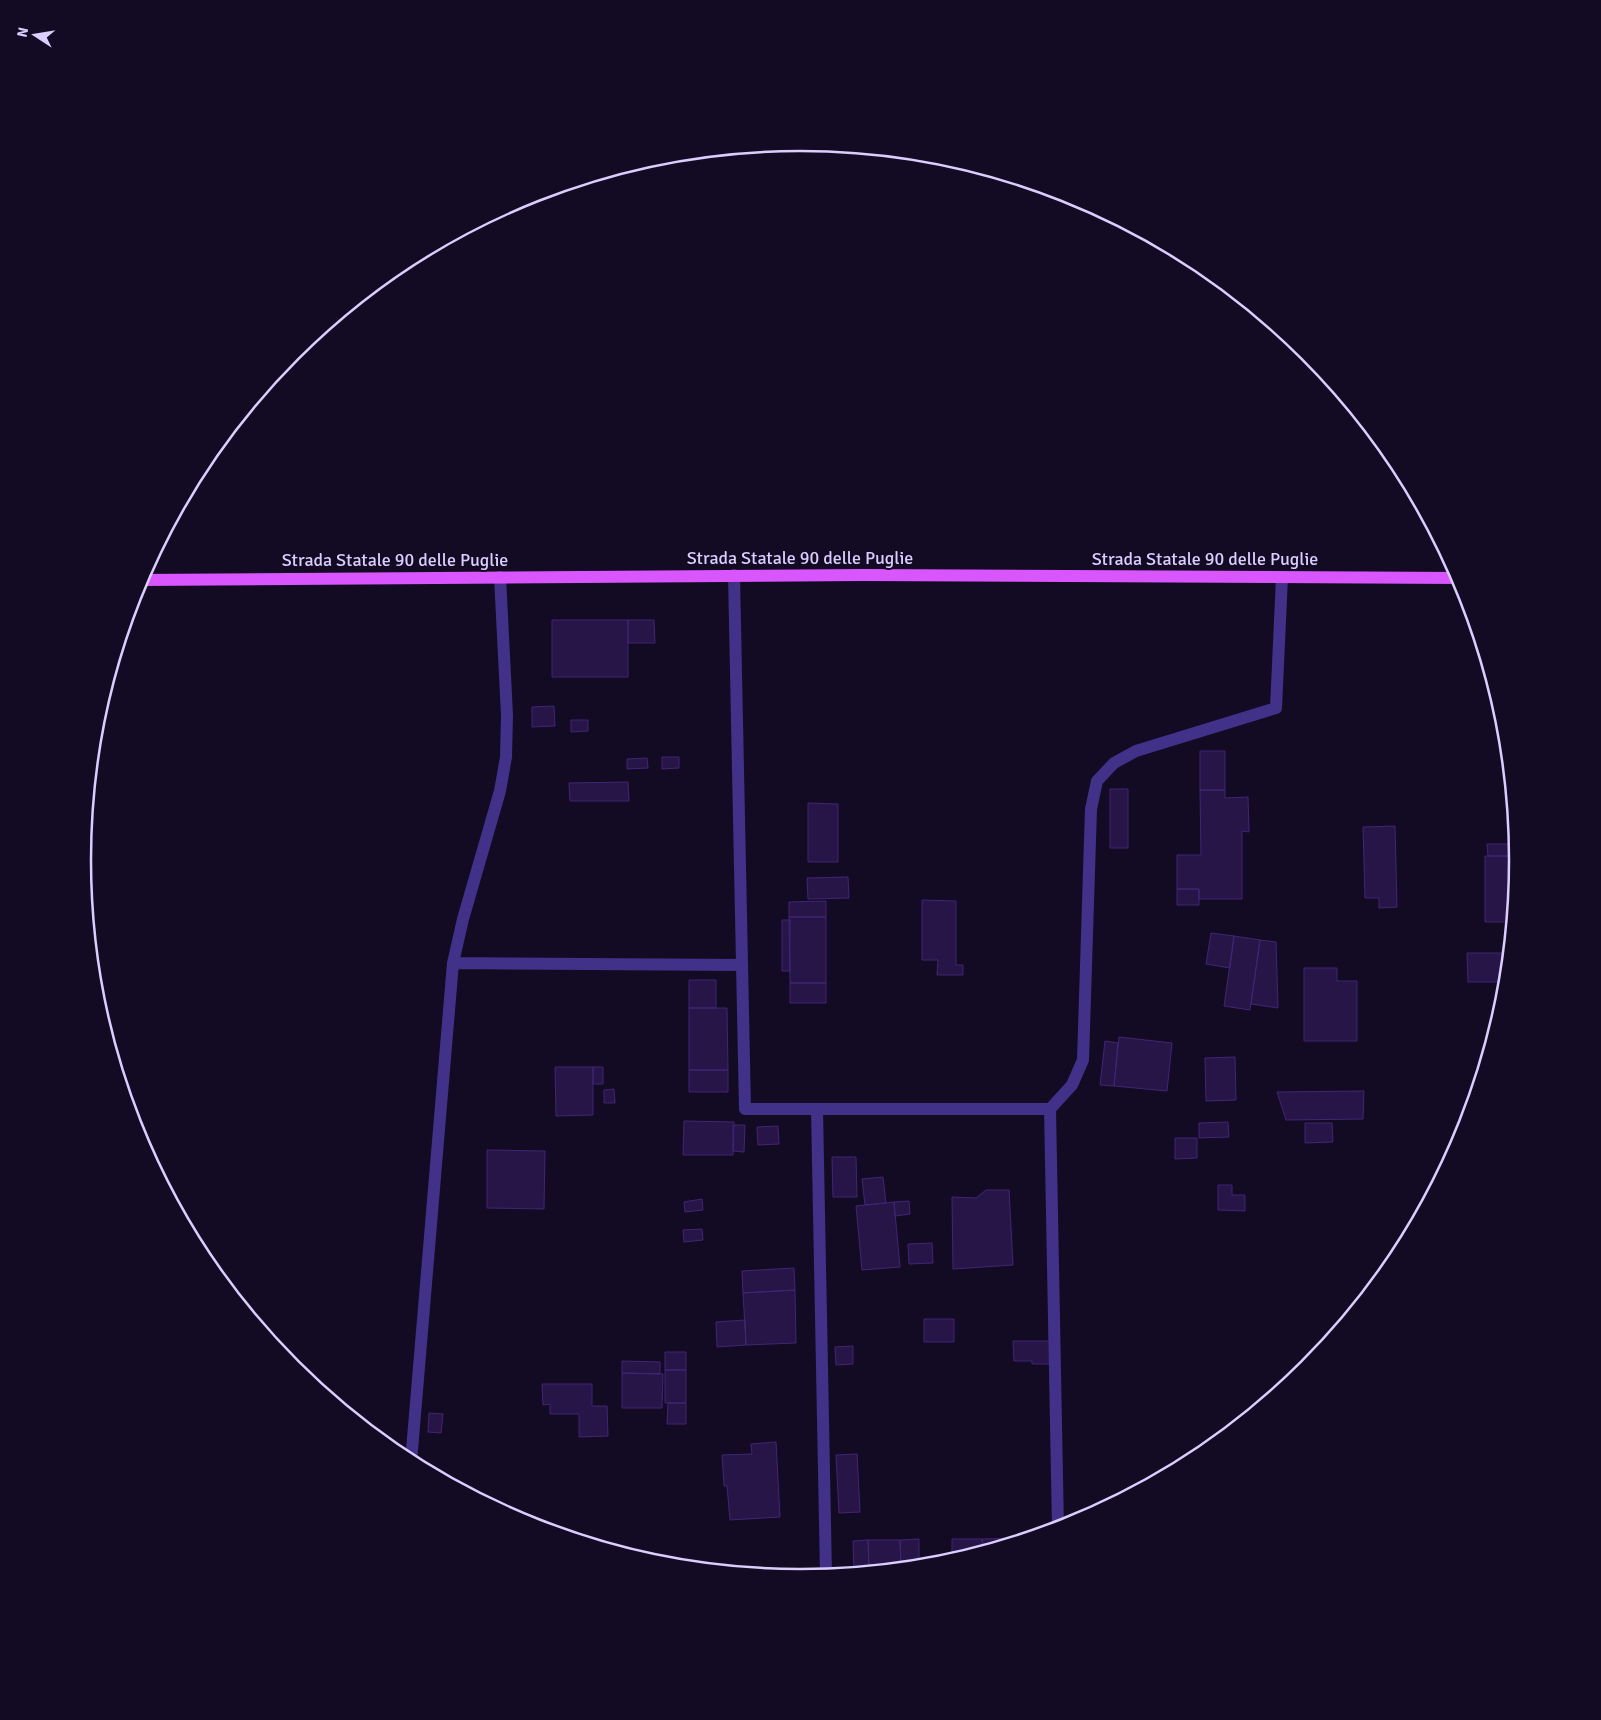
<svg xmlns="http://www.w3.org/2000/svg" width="1601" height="1720" font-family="Signika,sans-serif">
<rect width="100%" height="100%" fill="#130b24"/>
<path fill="#271547" stroke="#412575" d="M552,620h76v57h-76z
M628,620h26l1,23h-27z
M554,706l1,20 -23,1v-20z
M571,720h17v11l-17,1z
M1200,751h25v39h-25z
M662,757h17v11l-17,1z
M647,758l1,10 -21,1v-10z
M628,782l1,19h-59l-1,-18z
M1110,789h18v59h-18z
M1200,790h25v8l23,-1 1,35 -7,-1v68h-43v-10h-22v-34h24z
M808,803l30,1v58h-30z
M1395,826l2,81 -18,1v-10h-14l-2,-71z
M1487,844h25l1,12h-25z
M1485,856h33l-6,66h-27z
M848,877l1,21 -41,1 -1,-21z
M1177,889h22v16h-22z
M922,900l34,1v64h7v10h-26l1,-15h-16z
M826,901v16h-37v-15z
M789,917h37v66h-36z
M782,920h8v51h-8z
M1211,933l23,3 -4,32 -24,-4z
M1234,936l26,4 -10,70 -26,-4z
M1260,940l16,2 2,66 -27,-4z
M1467,953h37v29h-36z
M1304,968h33v13h20v60h-53z
M689,980h27v28h-27z
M790,983h36v20h-36z
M689,1008h38l1,62h-39z
M1119,1037l53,6 -5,48 -53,-5z
M1105,1041l13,2 -4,43 -14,-1z
M1235,1057l1,43 -30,1 -1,-43z
M555,1067h38v48l-37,1z
M593,1067h10v17h-10z
M689,1070h39v22h-39z
M614,1089l1,14h-11v-13z
M1364,1091l-1,28 -77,1 -9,-28z
M684,1121l50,1 -1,33h-50z
M1228,1122l1,15 -30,1v-15z
M1305,1123h27l1,19 -28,1z
M733,1125h12l-1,27 -11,-1z
M778,1126l1,18 -21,1 -1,-18z
M1175,1138h22v20l-22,1z
M487,1150l58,1 -1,58 -57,-1z
M832,1157h24l1,40h-24z
M883,1177l3,26 -21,2 -3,-26z
M1218,1185h14v10h13v16l-27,-1z
M986,1190h23l4,75 -60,4 -1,-72 24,1z
M702,1199l1,11 -18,2 -1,-10z
M909,1201l1,13 -15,2 -1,-14z
M894,1202l6,65 -38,3 -6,-64z
M702,1229l1,11 -19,2 -1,-12z
M932,1243l1,20 -24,1 -1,-20z
M794,1268l1,22 -52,3 -1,-22z
M795,1290l1,53 -50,2 -3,-52z
M924,1319h30v23h-30z
M745,1320l1,25 -29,2 -1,-25z
M1013,1341h37l1,23h-19v-3h-18z
M853,1346v18l-17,1 -1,-18z
M665,1352h21v18h-21z
M622,1361l38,1v12l-38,-1z
M665,1370h21v33h-21z
M622,1373l41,1 -1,34h-40z
M542,1384h50v22h15l1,30 -29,1v-23h-29v-10l-7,1z
M668,1403h18v21h-19z
M429,1413l14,1 -2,19 -13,-1z
M776,1442l4,75 -50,3 -3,-34h-3l-2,-31 30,-1 -1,-10z
M857,1454l3,58 -21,1 -3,-58z
M1023,1538v1l-40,12 -1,-12z
M919,1539v27l-18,2 -1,-28z
M952,1539h30l1,12 -31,10z
M868,1540h32l1,28 -32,3z
M868,1540l1,31 -15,2 -1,-32z"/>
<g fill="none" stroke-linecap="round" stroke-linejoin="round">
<path stroke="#413188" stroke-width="12" d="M734,575l11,534h305l8,420
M453,963l289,2
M817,1109l9,466
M1050,1109l22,-24 11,-25 8,-251 6,-28 17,-18 22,-12 140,-43 6,-131
M411,1462l42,-499 10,-44 37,-128 6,-34 1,-42 -7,-138"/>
<path stroke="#d855ff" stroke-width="12" d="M140,580l723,-5 597,3"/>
</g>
<g text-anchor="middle" stroke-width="4" stroke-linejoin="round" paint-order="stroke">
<g font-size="18" fill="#dbceff" stroke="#130b24">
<text x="800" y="564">Strada Statale 90 delle Puglie</text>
<text x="1205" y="565">Strada Statale 90 delle Puglie</text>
<text x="395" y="566">Strada Statale 90 delle Puglie</text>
</g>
</g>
<path d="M0 0H1601V1720H0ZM91 860a709 709 0 1 1 1418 0a709 709 0 1 1-1418 0Z" fill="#130b24" fill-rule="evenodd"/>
<path fill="none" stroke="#dbceff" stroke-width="2.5" d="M91 860a709 709 0 1 1 1418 0a709 709 0 1 1-1418 0Z"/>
<g transform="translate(35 35) rotate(282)" stroke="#130b24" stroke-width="4" paint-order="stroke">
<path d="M0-4L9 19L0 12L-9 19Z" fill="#dbceff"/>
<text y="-8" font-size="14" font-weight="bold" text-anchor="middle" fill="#dbceff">N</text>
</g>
</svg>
